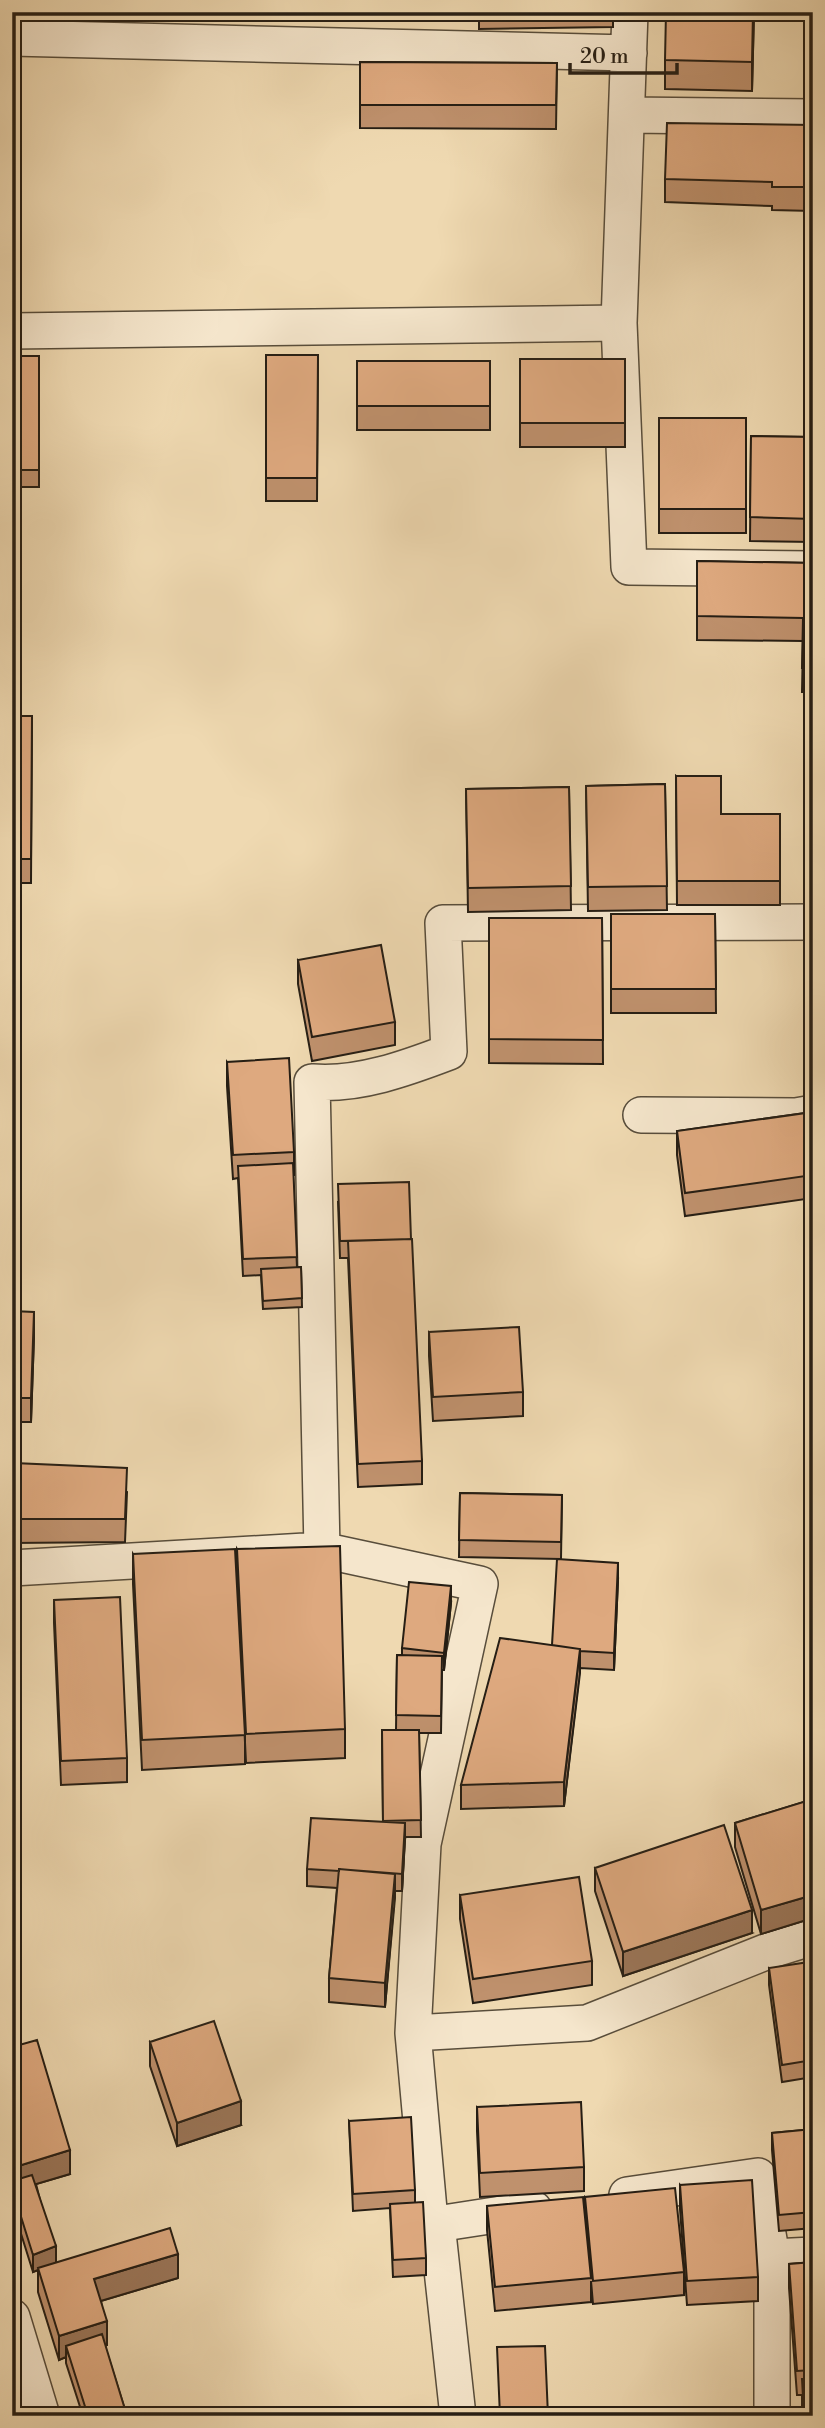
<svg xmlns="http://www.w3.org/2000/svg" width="825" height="2428" font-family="'Libre Bodoni',serif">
<rect width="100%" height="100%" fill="#efd9b1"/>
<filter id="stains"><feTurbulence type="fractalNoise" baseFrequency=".00286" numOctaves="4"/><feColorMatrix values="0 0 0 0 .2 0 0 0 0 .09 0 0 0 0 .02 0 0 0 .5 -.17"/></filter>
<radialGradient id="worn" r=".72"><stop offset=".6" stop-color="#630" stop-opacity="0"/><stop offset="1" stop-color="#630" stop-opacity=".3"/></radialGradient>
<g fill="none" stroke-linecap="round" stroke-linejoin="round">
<g stroke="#584d3b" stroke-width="38">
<path id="minor" d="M630,12l-11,311 10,244 184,2
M12,38l617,15
M628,115l185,2
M12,331l607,-8
M641,1115l155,1 17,-3
M322,1550l158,34 -57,260 -10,189 16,177 8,14 21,192
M12,1568l310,-18 -10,-468c46,4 95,-14 137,-30l-6,-129 370,-1
M413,2033l174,-10 181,-72 45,-14
M627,2195l131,-19 14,81v159
M437,2224l97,-15
M772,2257l41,-2
M12,2317l30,99"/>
</g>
<use href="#minor" stroke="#f5e6cc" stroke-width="35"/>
</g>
<path fill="#bf916d" stroke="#261e14" stroke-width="2" d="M24,12h113v1z
M479,12h134v15l-134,2z
M754,12l-2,79 -87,-2v-29z
M360,62l197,1 -1,66 -196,-1z
M813,125v86l-41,-1v-4l-107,-4v-23z
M266,355h52l-1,146h-51z
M12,356h27v131h-27z
M520,359h105v88h-105z
M357,361h133v69h-133z
M659,418h87v115h-87z
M751,436l62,1v105l-63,-1z
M697,561l116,2v129h-11l1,-51 -106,-1z
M12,716h20l-1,167h-19z
M676,776l45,38h59v91h-103z
M665,784l2,126 -79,1 -2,-125z
M569,787l2,123 -103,2 -2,-123z
M611,914h104l1,99h-105z
M489,918h113l1,146 -114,-1z
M298,960l97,62v23l-83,16 -14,-77z
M227,1062l67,90v23h-1l4,92h4l1,40 -39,2 -2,-34 -18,1 -5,-98 -5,1 -6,-93z
M12,1077v30l5,89v17h-4l5,98 16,25 -3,86h-19z
M813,1112v86l-128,18 -8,-61v-24z
M338,1201l84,260v23l-64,3 -10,-229h-8z
M429,1332l94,60v24l-90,5 -4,-65z
M12,1443l2,20 113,29 -2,50 -113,1z
M460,1493l102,2 -1,64 -102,-2z
M237,1549l108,180v29l-99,5 -9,-185z
M133,1554l112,181v29l-103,6 -9,-186z
M618,1580l-4,90 -34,-2 -16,138 -103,3v-24l91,-140z
M54,1600l73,158v24l-66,3 -7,-162z
M451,1603l-7,67h-2l-1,63h-22l2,104h-16l-3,54h-7l-10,116 -56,-5v-24l8,-90 -30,-2v-17l76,-47 -1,-92h14l1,-75h5v-7z
M813,1799v119l-52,16 -26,-87v-24z
M595,1868l157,65 -129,43 -28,-85z
M460,1895l132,66v24l-119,18 -13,-84z
M769,1968l44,22v87l-31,5 -13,-97z
M150,2042l91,83 -64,21 -27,-80z
M12,2047l58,127 -34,10 20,79 122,15 -77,23 6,44 -2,1 22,70h-44l-17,-53v-6l-7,3 -21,-68v-22l-5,2 -21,-67z
M477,2107l107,60v24l-104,6 -3,-66z
M349,2121l66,69v12l11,56v17l-33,2 -3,-69 -37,3z
M813,2129v99l-34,3 -7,-81v-17z
M680,2185l78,92v24l-71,4 -7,-96z
M585,2197l99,75v23l-91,9 -2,-23v21l-96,9 -8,-81v-24l98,9z
M813,2262v154h-11v-21h-5l-8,-107v-24z"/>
<path fill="#9b7659" stroke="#261e14" stroke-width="2" d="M753,12h1l-2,79v-29z
M34,1312v24l-3,86v-24z
M618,1563v17l-4,90v-17z
M451,1586v17l-7,67v-17z
M580,1649v24l-16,133v-24z
M405,1823v17l-3,51v-17z
M395,1874v24l-10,109v-24z
M813,1895v23l-52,16v-24z
M752,1910v23l-129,43v-24z
M241,2101v24l-64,21v-23z
M70,2150v24l-57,17 -1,-23z
M56,2246v17l-23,9v-17z
M178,2254v24l-84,25v-24z
M107,2321v24l-38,11 -3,-10v11l-7,3v-24z"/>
<path fill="#dea97f" stroke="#261e14" stroke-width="2" d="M666,12h87l-1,50 -87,-2z
M360,62l197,1 -1,42h-196z
M667,123l146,2v62h-41v-5l-107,-3z
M266,355h52l-1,123h-51z
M12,356h27v114h-27z
M520,359h105v64h-105z
M357,361h133v45h-133z
M659,418h87v91h-87z
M751,436l62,1v82l-63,-2z
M697,561l116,2v105h-11l1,-50 -106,-2z
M12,716h20l-1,143h-19z
M676,776h45v38h59v67h-103z
M665,784l2,102 -79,1 -2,-101z
M569,787l2,99 -103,2 -2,-99z
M611,914h104l1,75h-105z
M489,918h113l1,122 -114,-1z
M381,945l14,77 -83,15 -14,-77z
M289,1058l5,94 -61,3 -6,-93z
M12,1107h3l2,89h-5z
M813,1112v63l-128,18 -8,-62z
M293,1163l4,94 -54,2 -5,-93z
M409,1182l2,57 -71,2 -2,-57z
M12,1202l6,96h-6z
M412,1239l10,222 -64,3 -10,-223z
M301,1267l1,31 -39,3 -2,-32z
M12,1311l22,1 -3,86h-19z
M519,1327l4,65 -90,5 -4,-65z
M12,1443l2,20 113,5 -2,51h-113z
M460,1493l102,2 -1,47 -102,-2z
M340,1546l5,183 -99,5 -9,-185z
M235,1549l10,186 -103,5 -9,-186z
M557,1559l61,4 -4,90 -34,-2v-2l-28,-4z
M409,1582l42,4 -7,67 -42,-5z
M120,1597l7,161 -66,3 -7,-161z
M500,1638l80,11 -16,133 -103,3z
M397,1655l45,1 -1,60 -45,-1z
M382,1730h37l2,90 -38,1z
M813,1799v96l-52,15 -26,-87z
M311,1818l94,5 -3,51 -63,-5v2l-32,-2z
M724,1825l28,85 -129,42 -28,-84z
M339,1869l56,5 -10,109 -56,-5z
M579,1877l13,84 -119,18 -13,-84z
M809,1962l4,28v70l-31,5 -13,-97z
M214,2021l27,80 -64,22 -27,-81z
M37,2040l33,110 -58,18v-121z
M581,2102l3,65 -104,6 -3,-66z
M411,2117l4,73 -62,4 -4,-73z
M813,2129v83l-34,3 -7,-82z
M32,2175l24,71 -23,9 -21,-67v-7z
M752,2180l6,97 -71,4 -7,-96z
M675,2188l9,84 -91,9 -8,-84z
M583,2197l8,81 -96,9 -8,-81z
M423,2202l3,56 -33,2 -3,-56z
M170,2228l8,26 -84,25 13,42 -48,15 -21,-68z
M813,2262v108l-16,1 -8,-107z
M102,2334l25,82h-39l-22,-70z
M545,2346l3,70h-48l-3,-69z
M802,2379h11v37h-9z
M12,2392l7,24h-7z"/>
<rect width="825" height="2428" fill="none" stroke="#efd9b1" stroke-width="42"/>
<rect x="14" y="14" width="797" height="2400" fill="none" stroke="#261e14" stroke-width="3.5"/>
<rect x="21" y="21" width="783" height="2386" fill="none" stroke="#261e14" stroke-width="2"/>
<path d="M570 63v10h107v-10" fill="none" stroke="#261e14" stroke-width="3.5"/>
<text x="580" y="63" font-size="21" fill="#261e14" stroke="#f5e6cc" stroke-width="5" paint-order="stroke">20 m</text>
<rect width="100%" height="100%" filter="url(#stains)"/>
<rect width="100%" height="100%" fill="url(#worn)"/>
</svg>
